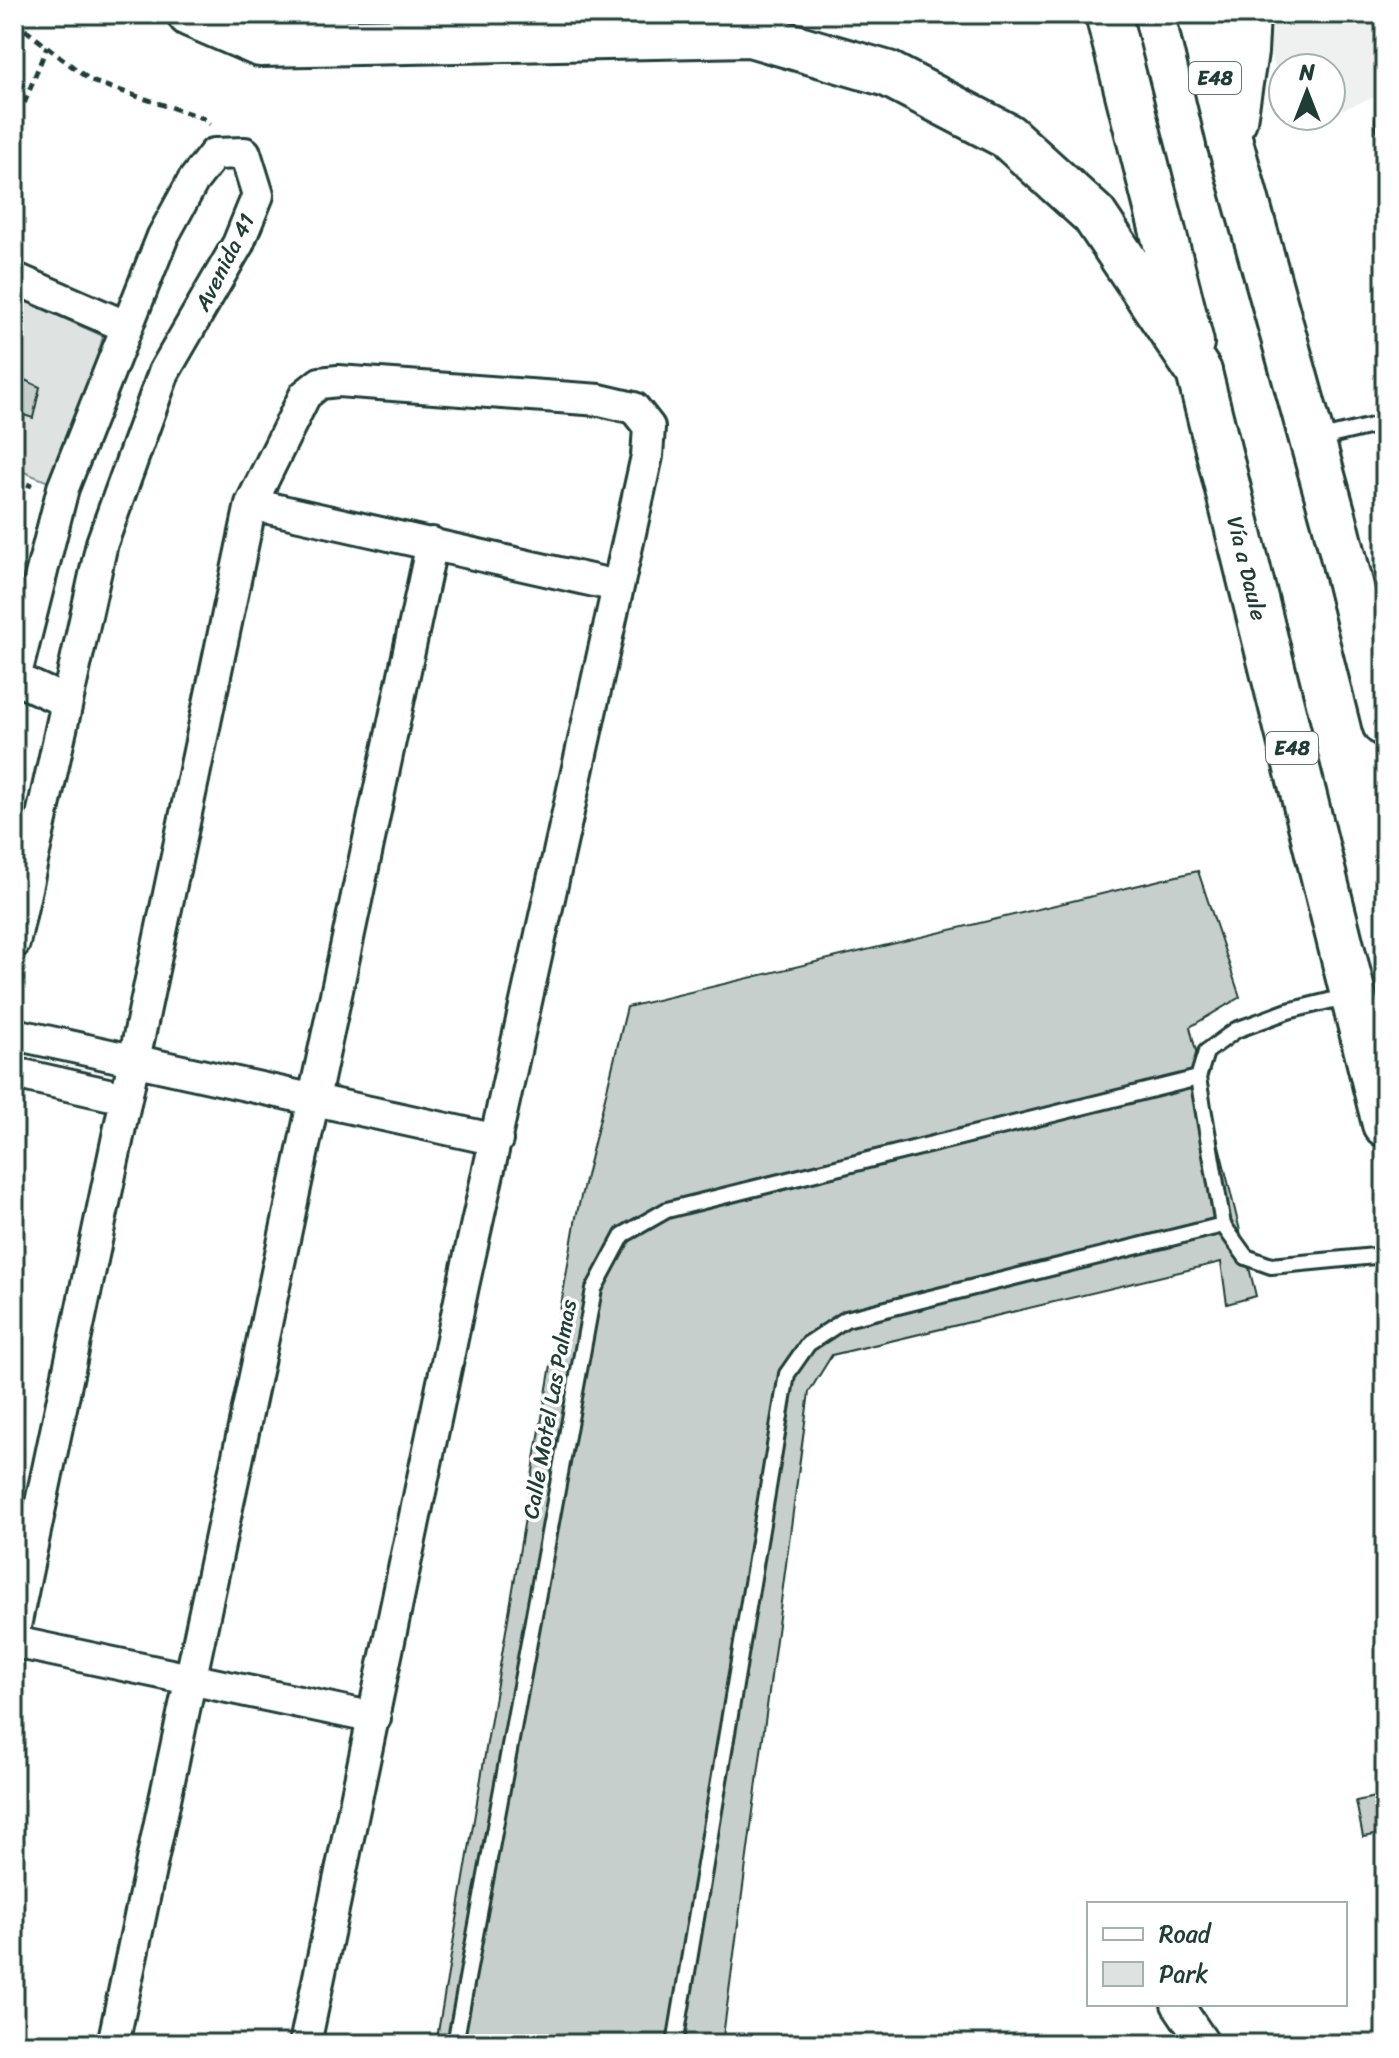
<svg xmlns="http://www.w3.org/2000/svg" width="1399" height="2058" font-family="Sriracha,sans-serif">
<rect width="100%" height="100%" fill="#fff"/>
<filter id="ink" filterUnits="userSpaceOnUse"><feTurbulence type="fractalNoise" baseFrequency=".0125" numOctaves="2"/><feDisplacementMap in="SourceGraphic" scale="16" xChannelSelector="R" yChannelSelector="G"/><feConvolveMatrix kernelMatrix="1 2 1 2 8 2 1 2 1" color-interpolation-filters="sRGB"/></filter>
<g filter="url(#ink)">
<path fill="#eef1f0" d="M1269,14h116v79l-54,21v-46h-48v26l-13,-42z"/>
<path fill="#dee3e2" stroke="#7e908b" stroke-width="2" d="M14,296l89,40 -40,152 -49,-20z"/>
<path fill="#c7cfcc" stroke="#1f3d34" stroke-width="2" d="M14,375l26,12 -7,31 -19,-6z
M1198,871l42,126 -50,30 66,269 -29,8 -6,-42 -389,93 -23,37 -87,652h-286l140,-827 51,-210z
M1385,1795v38l-22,4 -7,-36z"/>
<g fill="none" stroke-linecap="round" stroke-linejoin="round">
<g stroke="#1f3d34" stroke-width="20">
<path id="lane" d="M1384,121l1,6
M1317,439l68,-16
M1349,996l-61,15 -52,19 -30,22 -8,26 25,147 23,32 25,9 114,-11
M455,2044l139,-755 29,-54 44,-25 531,-132
M675,2044l112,-670 21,-30 38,-25 377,-94"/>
</g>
<g stroke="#1f3d34" stroke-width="36">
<path id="street" d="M14,278l111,48
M251,504l366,82
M14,678l53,24
M14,682l49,-194 100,-252 30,-55 21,-27 31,-1 13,42 -20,49 -74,128 -62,171 -88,400
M14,1034l483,106
M14,1073l111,25
M14,1631l237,-1127 54,-109 15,-12 18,-2 262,19 34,8 15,19 -2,29 -184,830 -158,758
M14,1642l361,76
M1177,2004l27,40
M113,2044l319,-1501"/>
</g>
<g stroke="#1f3d34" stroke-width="50">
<g id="primary">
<path d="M1230,142l104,377 51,205"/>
<path id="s1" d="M1199,372l186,752"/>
</g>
</g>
<g stroke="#1f3d34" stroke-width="50">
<path id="highway" d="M190,14l70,30 490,-10 138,40 119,62 87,79 105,157
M1108,14l83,329
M1200,14l30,128
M1234,120l11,-68 2,-38"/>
</g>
<path stroke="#1f3d34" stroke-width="5" stroke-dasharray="8 6" stroke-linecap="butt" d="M14,21l77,60 112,37 7,6
M14,129l33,-83
M14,479l18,7"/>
<use href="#lane" stroke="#fff" stroke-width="14"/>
<use href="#street" stroke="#fff" stroke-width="30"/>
<use href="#primary" stroke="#fff" stroke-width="44"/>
<use href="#highway" stroke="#fff" stroke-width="44"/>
</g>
</g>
<g text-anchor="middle" stroke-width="7" stroke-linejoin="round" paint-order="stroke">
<g fill="#fff" stroke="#627771" stroke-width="2">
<rect x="1189" y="62" width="52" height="32" rx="6"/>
<rect x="1266" y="732" width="52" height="32" rx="6"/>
</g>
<g font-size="20" font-weight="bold" fill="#1f3d34">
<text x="1215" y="85">E48</text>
<text x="1292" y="755">E48</text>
</g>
<g font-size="22" fill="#1f3d34" stroke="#fff">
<text transform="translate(224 262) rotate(-63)" y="8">Avenida 41</text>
<text dy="8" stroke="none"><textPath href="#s1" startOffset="202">Vía a Daule</textPath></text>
<text transform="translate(549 1409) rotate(-80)" y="8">Calle Motel Las Palmas</text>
</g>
</g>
<rect width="1399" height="2058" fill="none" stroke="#fff" stroke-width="48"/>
<rect x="24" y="24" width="1351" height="2010" fill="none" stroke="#1f3d34" stroke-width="3" filter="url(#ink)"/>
<rect x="1087" y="1902" width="260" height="104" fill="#ffffff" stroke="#a5b1ae" stroke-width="2"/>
<rect x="1103" y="1928" width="40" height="12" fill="#ffffff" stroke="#a5b1ae" stroke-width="2"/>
<text x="1159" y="1942" font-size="24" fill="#1f3d34">Road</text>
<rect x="1103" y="1962" width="40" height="24" fill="#dee3e2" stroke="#a5b1ae" stroke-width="2"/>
<text x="1159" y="1982" font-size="24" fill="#1f3d34">Park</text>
<g transform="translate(1307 92)"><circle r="38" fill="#ffffff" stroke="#a5b1ae" stroke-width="2"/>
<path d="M0-6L14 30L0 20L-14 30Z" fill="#1f3d34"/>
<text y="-12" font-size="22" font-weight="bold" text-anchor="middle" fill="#1f3d34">N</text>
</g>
</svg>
